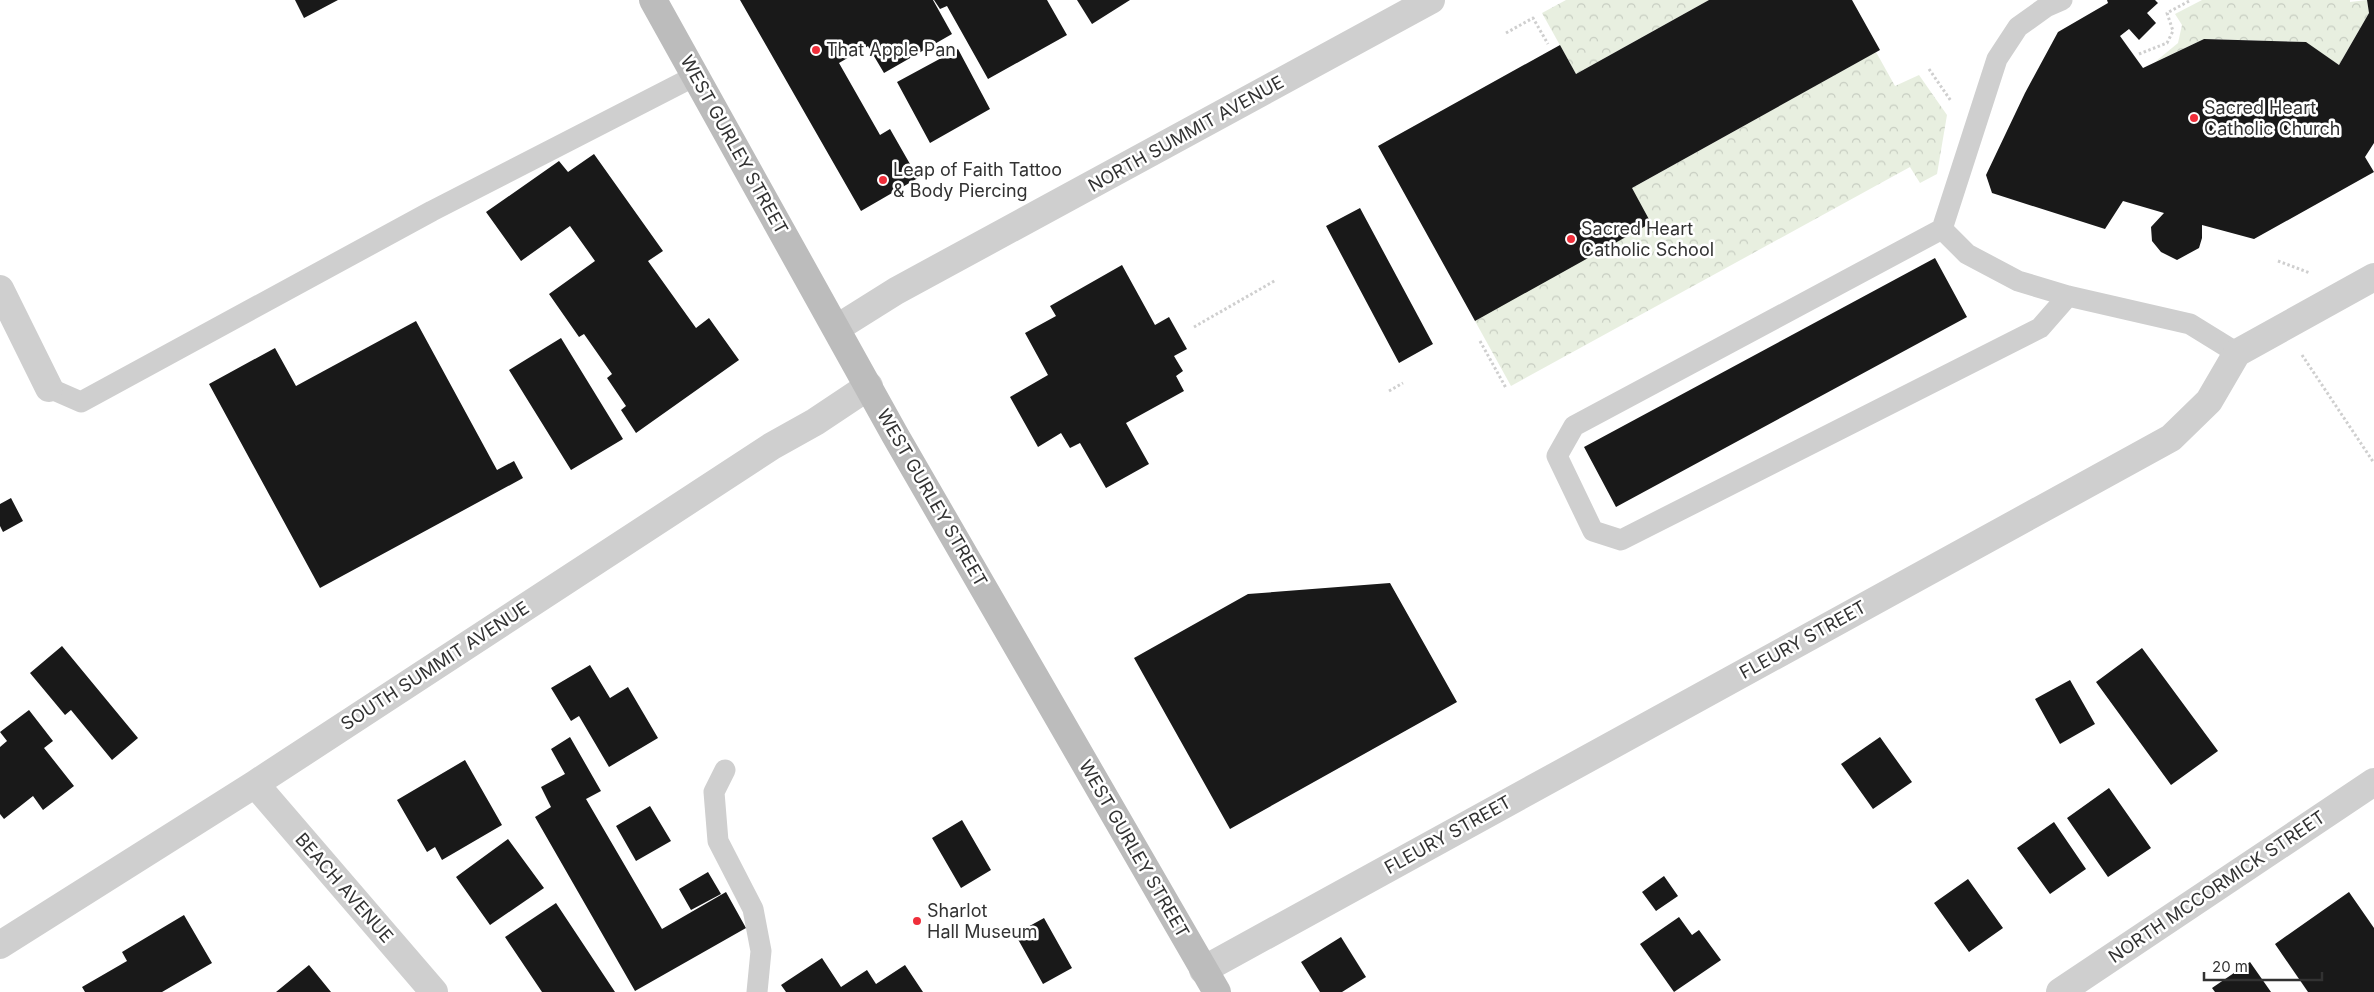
<svg xmlns="http://www.w3.org/2000/svg" width="2374" height="992" font-family="Inter,sans-serif">
<defs>
<pattern id="park-crowns" width="20" height="18" patternUnits="userSpaceOnUse" patternTransform="scale(1.25)"><rect width="20" height="18" fill="#e8efe0"/><path d="M2 6a3 3 0 1 1 6 0M12 15a3 3 0 1 1 6 0" fill="none" stroke="#c7cdc1"/></pattern>
</defs>
<rect width="100%" height="100%" fill="#fff"/>
<path fill="url(#park-crowns)" d="M1566,0h143l-133,74 -34,-61z
M2202,0h148v2l17,-2 2,13 -30,52 -34,-23 -101,-3 -49,23 23,-19 4,-18 -7,-11z
M1876,52l19,34 24,-11 28,40 -10,59 -17,9 -10,-16 -399,219 -36,-65 157,-133z"/>
<path fill="#191919" d="M295,0h43l-34,18z
M740,0h193l19,34 -68,39 -16,-27 -29,17 41,72 10,-6 28,49 -57,33z
M934,0h113l20,35 -79,44 -41,-73 -7,3z
M1077,0h53l-38,24z
M1709,0h143l28,50 -248,138 19,35 -176,98 -97,-175 182,-101 16,29z
M2107,0h48l3,3 -11,10 9,10 -17,17 -10,-11 -9,7 23,32 61,-29 102,3 33,23 30,-52 -2,-13h7v143l-9,14 9,15 -120,67 -52,-14v13l-3,10 -22,12 -16,-8 -9,-11 -1,-14 13,-14 -41,-12 -18,28 -113,-36 -6,-18 39,-82 33,-61 50,-29z
M958,49l32,60 -60,34 -33,-61z
M594,154l69,97 -15,10 48,67 13,-10 30,42 -103,73 -15,-23 5,-4 -19,-28 5,-4 -28,-40 -5,3 -30,-43 46,-33 -25,-35 -49,35 -35,-49 73,-51 9,11z
M1360,208l73,136 -34,19 -73,-137z
M1935,258l32,59 -351,190 -32,-60z
M1122,265l33,60 14,-8 18,32 -13,7 9,15 -7,5 8,15 -58,32 23,41 -43,24 -26,-45 -10,5 -9,-15 -23,14 -28,-50 38,-22 -23,-42 31,-17 -6,-10z
M416,321l81,149 17,-9 9,17 -203,110 -111,-204 66,-36 21,38z
M561,338l62,101 -52,31 -62,-100z
M11,498l12,23 -20,11 -3,-6v-22z
M1390,583l67,119 -227,127 -96,-171 114,-64z
M62,646l76,92 -26,22 -41,-50 -6,5 -35,-42z
M2142,648l76,103 -47,34 -75,-103z
M590,665l20,33 18,-11 30,51 -49,29 -30,-51 -8,5 -20,-33z
M2070,680l25,44 -35,20 -25,-45z
M29,710l24,31 -9,7 30,38 -31,24 -10,-14 -29,23 -4,-5v-67l7,-6 -7,-9z
M570,737l31,54 -15,8 76,130 64,-37 20,36 -111,63 -100,-174 16,-10 -10,-20 24,-13 -14,-25z
M1880,737l32,45 -39,27 -32,-45z
M465,760l37,65 -60,35 -7,-13 -8,5 -30,-52z
M2109,788l42,60 -43,29 -41,-59z
M650,806l21,35 -35,20 -20,-35z
M962,820l29,50 -30,18 -29,-50z
M2054,822l32,47 -36,25 -33,-46z
M508,839l36,49 -54,37 -34,-48z
M708,872l13,22 -30,16 -12,-21z
M1664,876l14,20 -22,15 -14,-19z
M1968,879l35,49 -34,24 -35,-49z
M2349,892l25,36v64h-66l-33,-48z
M556,903l59,89h-73l-37,-55z
M184,915l28,48 -50,29h-77l-3,-5 45,-26 -5,-9z
M1679,917l13,18 7,-5 22,30 -47,32 -34,-48z
M1044,918l28,50 -29,16 -28,-50z
M1341,937l25,40 -24,15h-22l-19,-30z
M822,958l19,29 26,-17 9,14 29,-19 18,27h-137l-5,-7z
M2250,962l21,30h-56l-3,-4z
M309,965l22,27h-55z"/>
<g fill="none" stroke-linecap="round" stroke-linejoin="round">
<path stroke="#cfcfcf" stroke-width="3" stroke-dasharray="2.5 2.5" stroke-linecap="butt" d="M1506,33l27,-15 15,26
M2139,54l28,-11 6,-12 -6,-18 24,-13
M1929,69l22,32
M2278,261l32,12
M1194,327l82,-47
M1480,341l26,47
M2302,355l72,108
M1389,391l14,-8"/>
<path stroke="#cfcfcf" stroke-width="21" d="M2062,0l-16,7 -28,20 -21,32 -55,170 -368,197 -17,30 36,75 28,9 419,-212 28,-32
M1942,229l25,25 51,27 50,15 122,28 47,29
M49,388l32,14 351,-191 263,-135
M725,770l-11,22 4,49 35,68 8,42 -4,41"/>
<path stroke="#cfcfcf" stroke-width="28" d="M0,289l49,99
M837,328l59,-37 535,-291
M255,784l179,208
M0,945l255,-161 517,-338 43,-24 54,-36
M1203,970l968,-532 38,-37 28,-48 137,-76
M2060,992l314,-210"/>
<path stroke="#bcbcbc" stroke-width="28" d="M653,0l242,435 322,557"/>
</g>
<g fill="#ef2e3a" stroke="#fff" stroke-width="2">
<circle cx="816" cy="50" r="5"/>
<circle cx="2194" cy="118" r="5"/>
<circle cx="883" cy="180" r="5"/>
<circle cx="1571" cy="239" r="5"/>
<circle cx="917" cy="921" r="5"/>
</g>
<g text-anchor="middle" stroke-width="5" stroke-linejoin="round" paint-order="stroke">
<g font-size="18" fill="#323232" stroke="#fff" text-anchor="start">
<text x="826" y="56">That Apple Pan</text>
<text x="2204" y="114">Sacred Heart<tspan x="2204" dy="21">Catholic Church</tspan></text>
<text x="893" y="176">Leap of Faith Tattoo<tspan x="893" dy="21">&amp; Body Piercing</tspan></text>
<text x="1581" y="235">Sacred Heart<tspan x="1581" dy="21">Catholic School</tspan></text>
<text x="927" y="917">Sharlot<tspan x="927" dy="21">Hall Museum</tspan></text>
</g>
<g font-size="18" fill="#323232" stroke="#fff">
<text transform="translate(1186 134) rotate(-29)" y="6">NORTH SUMMIT AVENUE</text>
<text transform="translate(734 145) rotate(61)" y="6">WEST GURLEY STREET</text>
<text transform="translate(932 498) rotate(60)" y="6">WEST GURLEY STREET</text>
<text transform="translate(1803 640) rotate(-29)" y="6">FLEURY STREET</text>
<text transform="translate(435 666) rotate(-33)" y="6">SOUTH SUMMIT AVENUE</text>
<text transform="translate(1448 835) rotate(-29)" y="6">FLEURY STREET</text>
<text transform="translate(1134 849) rotate(60)" y="6">WEST GURLEY STREET</text>
<text transform="translate(2217 887) rotate(-34)" y="6">NORTH MCCORMICK STREET</text>
<text transform="translate(344 888) rotate(49)" y="6">BEACH AVENUE</text>
</g>
</g>
<path d="M2204 972v8h118v-8" fill="none" stroke="#323232" stroke-width="2.5"/>
<text x="2212" y="972" font-size="15" fill="#323232" stroke="#ffffff" stroke-width="4" paint-order="stroke">20 m</text>
</svg>
